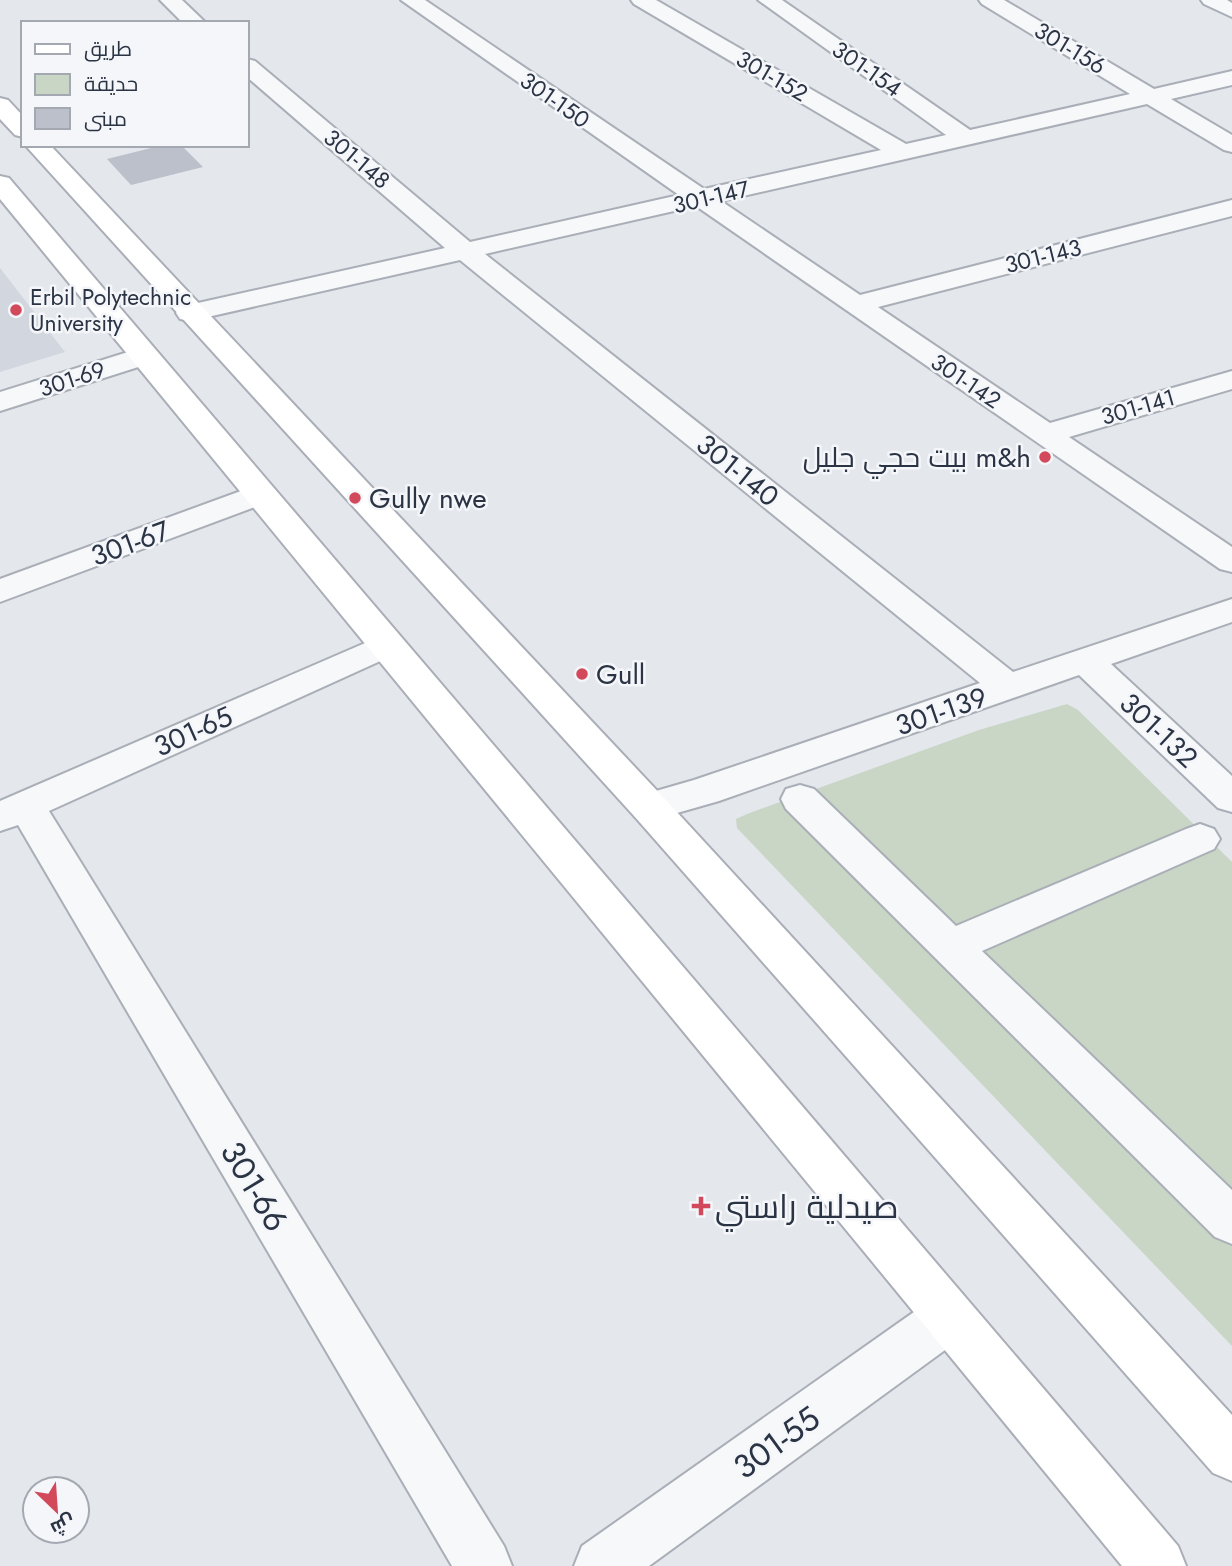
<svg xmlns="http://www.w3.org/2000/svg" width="1232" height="1566" font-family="Jost,Cairo,sans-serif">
<rect width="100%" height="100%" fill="#e4e7ec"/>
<path fill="#d2d6de" d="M0,268l65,84 -65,20z"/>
<path fill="#c9d6c5" d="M1067,704l11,6 154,152v484l-495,-518 -1,-9 11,-5 232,-84z"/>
<path fill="#bbc0ca" d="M163,145h18l22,22 -72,18 -24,-26z"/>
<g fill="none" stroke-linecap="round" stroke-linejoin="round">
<g stroke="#a9aeb7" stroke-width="4">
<path id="pedestrian" d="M800,785l14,4 142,137 230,-97 14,-5 14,5 6,10 -6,10 -232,102 250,239v54l-17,-7 -429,-428 -5,-10 5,-10z"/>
</g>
<g stroke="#a9aeb7" stroke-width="4">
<path id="minor" d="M160,0h22l24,23h-23z
M401,0h24l279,189 177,-39 -247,-146 -3,-4h25l250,144 40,-9 -188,-135h24l188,130 160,-36 -148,-90 -3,-4h25l150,89 78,-18v14l-61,14 61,36v17l-8,-2 -77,-46 -426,97 139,94 372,-95v16l-354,91 172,116 182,-52v18l-163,48 163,110v25l-12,-3 -524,-363 -211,48 528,418 219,-73v23l-121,42 121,112v36l-14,-4 -139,-133 -360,126 -70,20 -14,-4 -6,-10 6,-10 59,-17 286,-97 -520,-423 -270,61 -10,-2 -4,-6 4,-6 265,-59 -198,-171v-18l8,2 215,181 209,-47z
M1201,0h26l5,3v14l-28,-13z
M144,347l10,3 4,6 -4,6 -154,49v-19z
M260,484l11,3 5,7 -5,7 -271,101v-23z
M386,634l12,3 6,8 -6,8 -349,158 455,735 8,20h-60l-434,-741 -18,6v-30z
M949,1293l18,7 7,17 -7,17 -318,232h-75l8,-20 349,-246z"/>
</g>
<g stroke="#a9aeb7" stroke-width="4">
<path id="secondary" d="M0,98l8,2 15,16v21l-8,-2 -15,-16z
M25,145h25l613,652 569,618v66l-19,-8 -578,-656z
M0,176l9,2 1169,1368 8,20h-64l-1122,-1367z"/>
</g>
<use href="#pedestrian" fill="#f7f8fa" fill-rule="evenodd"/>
<use href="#minor" fill="#f7f8fa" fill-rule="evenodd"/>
<use href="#secondary" fill="#fff" fill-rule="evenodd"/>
</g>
<g fill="#d1495b" stroke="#f4f6f9" stroke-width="2.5">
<circle cx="16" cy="310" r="7"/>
<circle cx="1045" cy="457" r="7"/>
<circle cx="355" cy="498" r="7"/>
<circle cx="582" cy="674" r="7"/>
<path d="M697.5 1195.5h7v7h7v7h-7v7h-7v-7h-7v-7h7z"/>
</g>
<g text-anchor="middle" stroke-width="5" stroke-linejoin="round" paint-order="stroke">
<g font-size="23" fill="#2b3445" stroke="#f4f6f9">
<text transform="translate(1070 48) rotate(31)" y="8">301-156</text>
<text transform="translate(867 69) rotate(35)" y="8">301-154</text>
<text transform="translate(772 76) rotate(30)" y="8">301-152</text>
<text transform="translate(555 100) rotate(35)" y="8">301-150</text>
<text transform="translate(357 159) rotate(40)" y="8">301-148</text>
<text transform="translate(711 197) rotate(-13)" y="8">301-147</text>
<text transform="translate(1043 256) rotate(-14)" y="8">301-143</text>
<text transform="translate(72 379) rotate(-18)" y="8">301-69</text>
<text transform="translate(966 381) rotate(34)" y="8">301-142</text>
<text transform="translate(1138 407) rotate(-16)" y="8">301-141</text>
</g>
<g font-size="23" fill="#2b3445" stroke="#f4f6f9" text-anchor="start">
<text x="30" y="305">Erbil Polytechnic<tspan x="30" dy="26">University</tspan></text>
</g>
<g font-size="28" fill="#2b3445" stroke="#f4f6f9" text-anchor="start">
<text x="1031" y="467" text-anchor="end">بيت حجي جليل m&amp;h</text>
<text x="369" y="508">Gully nwe</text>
<text x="596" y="684">Gull</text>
</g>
<g font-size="28" fill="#2b3445" stroke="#f4f6f9">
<text transform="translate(738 470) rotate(39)" y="10">301-140</text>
<text transform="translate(130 543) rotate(-20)" y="10">301-67</text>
<text transform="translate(941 711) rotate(-19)" y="10">301-139</text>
<text transform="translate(1159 730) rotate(43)" y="10">301-132</text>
<text transform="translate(193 731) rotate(-24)" y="10">301-65</text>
</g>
<g font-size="33" fill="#2b3445" stroke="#f4f6f9">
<text transform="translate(255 1186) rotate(59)" y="12">301-66</text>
<text transform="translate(776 1442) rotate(-36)" y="12">301-55</text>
</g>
<g font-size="33" fill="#2b3445" stroke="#f4f6f9" text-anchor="start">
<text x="715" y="1218">صيدلية راستي</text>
</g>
</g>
<rect x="21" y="21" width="228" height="126" fill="#f4f6f9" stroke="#a4a8b1" stroke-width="2"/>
<rect x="35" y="44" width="35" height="10" fill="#ffffff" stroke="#a4a8b1" stroke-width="2"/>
<text x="84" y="56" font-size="21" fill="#2b3445">طريق</text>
<rect x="35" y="74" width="35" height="21" fill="#c9d6c5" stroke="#a4a8b1" stroke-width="2"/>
<text x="84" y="91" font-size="21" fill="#2b3445">حديقة</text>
<rect x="35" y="108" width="35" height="21" fill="#bbc0ca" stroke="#a4a8b1" stroke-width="2"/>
<text x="84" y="126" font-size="21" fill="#2b3445">مبنى</text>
<g transform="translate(56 1510) rotate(155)"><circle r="33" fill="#f4f6f9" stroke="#a4a8b1" stroke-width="2"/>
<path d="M0-5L12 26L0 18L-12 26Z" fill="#d1495b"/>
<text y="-10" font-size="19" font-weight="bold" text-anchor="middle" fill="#2b3445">ش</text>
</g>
</svg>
